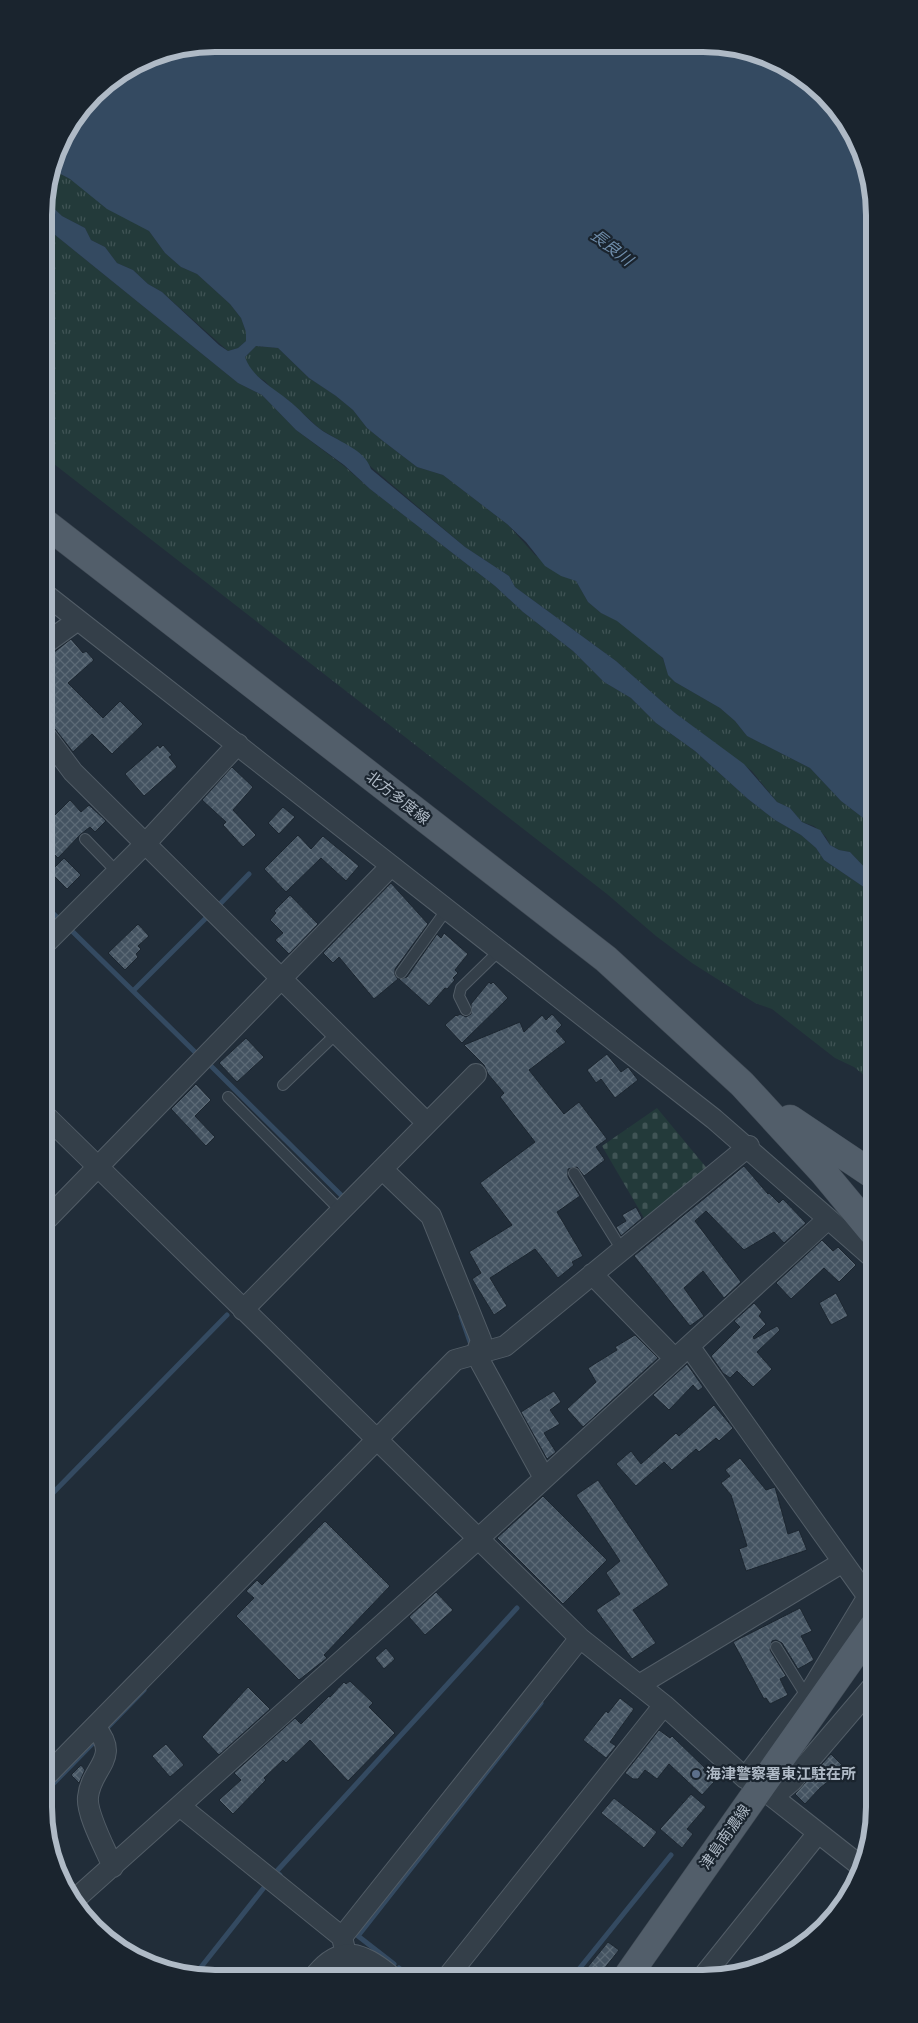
<svg xmlns="http://www.w3.org/2000/svg" width="918" height="2023" font-family="'Golos Text','Noto Sans JP',sans-serif">
<defs>
<pattern id="grass-tufts" width="24" height="20" patternUnits="userSpaceOnUse" patternTransform="scale(1.25)"><rect width="24" height="20" fill="#233a3a"/><path d="M3 7l-1-3M5 7V3M7 7l1-3M15 17l-1-3M17 17v-4M19 17l1-3" fill="none" stroke="#405455"/></pattern>
<pattern id="cemetery-stones" width="16" height="16" patternUnits="userSpaceOnUse" patternTransform="scale(1.25)"><rect width="16" height="16" fill="#233a3a"/><path d="M2 7V4a2 2 0 0 1 4 0v3zM10 15v-3a2 2 0 0 1 4 0v3z" fill="#405455"/></pattern>
<pattern id="building-cross-hatch" width="8" height="8" patternUnits="userSpaceOnUse" patternTransform="scale(1.25)"><rect width="8" height="8" fill="#445361"/><path d="M0 0l8 8M0 8l8-8" fill="none" stroke="#5c6a76"/></pattern>
</defs>
<rect width="100%" height="100%" fill="#212d39"/>
<path fill="url(#grass-tufts)" d="M53,170l17,9 79,52 16,22 16,14 16,7 33,30 11,14 5,14v9l-8,7 -10,3 -66,-59 -14,-8 -15,-14 -16,-7 -12,-16 -14,-7 -6,-12 -23,-12 -17,-16z
M44,226l194,157 24,12 34,35 48,36 26,23 125,97 28,26 50,39 31,31 27,16 25,25 39,28 53,48 27,21 26,15 15,13 8,12 47,32v189l-17,-14 -19,-9 -63,-49 -17,-6 -63,-40 -36,-27 -49,-42 -562,-437z
M256,346l22,2 31,30 27,18 17,14 14,18 16,13 34,26 26,8 64,49 28,31 41,26 12,21 13,11 16,7 39,31 7,8 5,15 7,8 45,26 15,13 12,15 63,32 31,33 30,23v50l-21,-22 -11,-2 -9,-5 -4,-8 -12,-11 -12,-4 -12,-14 -13,-6 -25,-31 -77,-58 -59,-52 -101,-74 -6,-11 -44,-29 -123,-105 -22,-13 -33,-30 -11,-6 -11,-12 -7,-4 -9,-9 -4,-11z"/>
<path fill="url(#cemetery-stones)" d="M657,1108l53,64 -63,51 -45,-77z"/>
<path fill="#344a61" d="M215,44l521,3 80,39 30,34 22,50 3,654 -30,-23 -31,-33 -63,-32 -12,-15 -15,-13 -45,-26 -7,-7 -5,-17 -46,-37 -16,-8 -13,-11 -12,-21 -15,-5 -16,-10 -19,-24 -19,-18 -64,-49 -26,-8 -34,-26 -16,-13 -14,-18 -17,-14 -27,-18 -31,-30 -22,-2 -11,11c7,20 27,30 43,43 11,8 20,20 32,29 16,12 44,19 51,40l94,78 44,29 6,11 101,74 59,52 69,51 33,38 13,6 12,14 18,8 10,15 9,5 11,2 21,22v18l-47,-32 -8,-12 -15,-13 -26,-15 -27,-21 -53,-48 -39,-28 -25,-25 -27,-16 -31,-31 -50,-39 -28,-26 -125,-97 -26,-24 -48,-35 -34,-35 -24,-12 -194,-157 1,-26 17,16 23,12 6,12 14,7 12,16 16,7 15,14 14,8 57,53 9,6 10,-3 8,-7v-9l-5,-14 -11,-14 -33,-30 -16,-7 -16,-14 -16,-22 -42,-22 -37,-30 -17,-9 9,-31 40,-53 48,-29z"/>
<g fill="none" stroke-linecap="round" stroke-linejoin="round">
<path stroke="#344a61" stroke-width="5" d="M218,906l31,-32
M46,907l11,10 -3,4
M71,930l127,125
M133,991l75,-75 2,2
M209,1064l134,133 -3,3
M461,1316l9,26
M48,1498l179,-183
M107,1728l37,-38
M49,1788l46,-47
M280,1875l-4,-3 241,-264
M394,1964l-36,-28 183,-233
M399,1968l9,7
M575,1974l96,-119
M194,1976l72,-91"/>
</g>
<path fill="url(#building-cross-hatch)" stroke="#1c2630" d="M71,639l12,14 3,-2 8,9 -26,23 35,35 17,-17 23,23 -31,30 -20,-20 -19,18 -18,-23 -9,-5v-69l7,-2z
M158,745l2,3 3,-3 9,10 -3,2 8,10 -33,29 -19,-22z
M232,767l21,20 -20,23 23,25 -13,12 -20,-22 3,-3 -24,-22z
M70,800l11,12 8,-7 17,16 -11,11 -5,-5 -9,7 -23,24 -12,-12v-22z
M283,807l12,10 -16,17 -11,-11z
M298,835l13,14 12,-13 36,30 -13,15 -25,-23 -35,34 -22,-23z
M64,858l17,17 -14,14 -17,-17z
M391,883l37,41 -33,45v6l3,4 -24,20 -35,-42 -6,6 -10,-10z
M290,895l28,29 -29,30 -14,-14 8,-7 -13,-13 6,-7 -2,-2z
M138,924l11,12 -11,10 3,3 -5,5 2,3 -13,13 -17,-17z
M444,933l24,21 -13,16 3,3 -5,5 2,2 -8,9 -2,-1 -16,18 -30,-27 8,-2 30,-43 4,4z
M489,982l2,2 2,-2 15,16 -46,45 -17,-18 11,-10 1,1 3,-2 6,3 5,-3v-10z
M552,1014l10,11 -6,6 10,11 -37,28 35,44 15,-12 28,37 -11,8 9,13 -21,16 -7,-9 -9,2v8l12,19 -23,16 26,44 -11,6 2,3 -16,13 -23,-29 -45,29 17,28 -13,9 -22,-36 9,-6 -12,-21 43,-27 -32,-42 55,-41 -35,-45 4,-4 -16,-19 -4,-9 -20,-20 56,-23 4,10 18,-17 4,5z
M246,1038l18,19 -27,25 -18,-19z
M607,1054l14,18 7,-5 10,13 -23,18 -14,-19 -5,4 -9,-13z
M196,1084l15,16 -16,16 20,21 -9,9 -35,-37z
M744,1166l24,28 1,-1 10,10 4,-4 23,24 -22,20 -10,-11 -30,18 -38,-39 -11,10 46,61 -17,16 -21,-27 -19,17 20,28 -14,10 -56,-70z
M636,1207l6,11 -21,18 -5,-9 10,-6 -4,-6z
M822,1240l11,11 5,-4 18,18 -17,17 -15,-14 -33,31 -15,-16z
M836,1293l12,23 -17,9 -12,-22z
M754,1303l8,9 -3,4 7,8 -13,13 1,2 23,-13 3,4 -23,22 15,17 -19,18 -16,-16 -7,7 -7,-5 -12,-17 29,-29 -6,-6z
M635,1335l23,23 -75,69 -16,-18 29,-27 -8,-14 29,-18 -2,-3z
M687,1364l16,23 -5,4 -5,-6 -24,25 -16,-15z
M554,1391l7,11 -11,8 10,14 -16,9 12,19 -9,7 -26,-47z
M714,1405l19,23 -14,13 -3,-3 -17,14 -3,-3 -24,21 -8,-8 -28,24 -20,-22 15,-13 10,13 35,-31 3,3z
M740,1458l26,32 9,-3 13,47 11,-4 8,20 -61,21 -7,-22 8,-3 -16,-51 -10,-12 9,-7 -5,-6z
M598,1480l71,105 -36,25 23,33 -24,16 -36,-49 24,-16 -14,-21 14,-12 -44,-66z
M543,1496l64,64 -44,44 -66,-66z
M325,1521l65,65 -66,69 3,3 -28,22 -63,-64 18,-18 -8,-7 11,-11 5,5z
M436,1592l17,18 -28,25 -16,-18z
M800,1608l12,23 -11,5 13,24 -16,9 -16,-26 -6,-3 -4,1 -2,9 16,26 -6,3 8,16 -18,9 -4,-6 -2,1 -31,-57z
M386,1648l9,11 -11,10 -9,-11z
M350,1681l23,22 -4,4 26,26 -47,48 -38,-41 -24,23 -3,-3 -19,18 2,2 -33,34 -14,-14 22,-20 -7,-7 61,-55 6,6 28,-28 1,1 14,-15 2,2z
M248,1687l22,22 -51,46 -17,-18z
M620,1698l14,11 -24,33 6,4 -10,12 -23,-18 23,-29 2,2z
M659,1730l11,8 2,-2 33,32 -2,2 6,5 -2,1 7,6 -12,13 -33,-31 -12,15 -12,-9 -7,9h-5l-8,-6z
M166,1744l18,21 -14,12 -18,-21z
M831,1754l15,15 -13,13 -3,-2 -10,8 -15,16 -10,-10z
M81,1765l4,5 -6,13 -8,-8z
M691,1794l15,13 -19,22 6,5 -11,14 -22,-19z
M614,1798l43,34 -13,16 -43,-35z
M608,1942l11,8 -19,24h-18z"/>
<g fill="none" stroke-linecap="round" stroke-linejoin="round">
<g stroke="#525d67" stroke-width="12">
<path id="service" d="M85,839l32,33
M401,973l46,-64
M466,1010l-7,-14 2,-8 39,-38
M283,1085l53,-51
M228,1097l113,114
M574,1173l48,77
M776,1647l31,50"/>
</g>
<g stroke="#525d67" stroke-width="22">
<path id="minor" d="M45,594l669,525 158,138
M46,643l32,-23
M46,736l27,36 354,351
M47,942l98,-98 93,-100
M47,1117l533,521 84,67 81,73 15,9 103,81
M382,1169l49,47 50,124 -5,14 68,124
M48,1218l343,-352
M592,1274l83,85
M243,1310l233,-236
M689,1346l179,251
M639,1685l204,-123
M95,1727c27,31 -4,40 -7,70 -2,17 18,53 25,70
M49,1773l406,-413 50,-14 244,-200
M745,1778l62,-81 66,-109
M773,1797l19,-16 81,-95
M181,1807l161,130 3,13
M72,1902l407,-364 349,-319
M342,1937l238,-299
M705,1974l113,-141
M449,1975l215,-270"/>
</g>
<g stroke="#525d67" stroke-width="26">
<path id="tertiary" d="M318,1975c24,-29 43,-20 69,0"/>
</g>
<g stroke="#3e4853" stroke-width="29">
<path id="primary" d="M45,523l561,436 136,125 81,88 49,59
M790,1119l82,55
M629,1974l244,-347"/>
</g>
<use href="#service" stroke="#343f49" stroke-width="10"/>
<use href="#minor" stroke="#343f49" stroke-width="20"/>
<use href="#tertiary" stroke="#343f49" stroke-width="24"/>
<use href="#primary" stroke="#525e6a" stroke-width="28"/>
</g>
<circle fill="#5c6f8a" stroke="#1a242e" stroke-width="2" cx="696" cy="1774" r="5"/>
<g text-anchor="middle" stroke-width="4.5" stroke-linejoin="round" paint-order="stroke">
<g font-size="15" fill="#afbac6" stroke="#1a242e">
<text transform="translate(398 798) rotate(38)" y="5">北方多度線</text>
<text transform="translate(725 1837) rotate(-55)" y="5">津島南濃線</text>
</g>
<g font-size="15" font-weight="bold" fill="#afbac6" stroke="#1a242e" text-anchor="start">
<text x="706" y="1779">海津警察署東江駐在所</text>
</g>
<g font-size="16" font-style="italic" fill="#6f8daa" stroke="#1a242e">
<text transform="translate(612 247) rotate(38)" y="6">長良川</text>
</g>
</g>
<path d="M0 0H918V2023H0ZM215 52H703A163 163 0 0 1 866 215V1807A163 163 0 0 1 703 1970H215A163 163 0 0 1 52 1807V215A163 163 0 0 1 215 52Z" fill="#1a242e" fill-rule="evenodd"/>
<path fill="none" stroke="#afbac6" stroke-width="6" d="M215 52H703A163 163 0 0 1 866 215V1807A163 163 0 0 1 703 1970H215A163 163 0 0 1 52 1807V215A163 163 0 0 1 215 52Z"/>
</svg>
